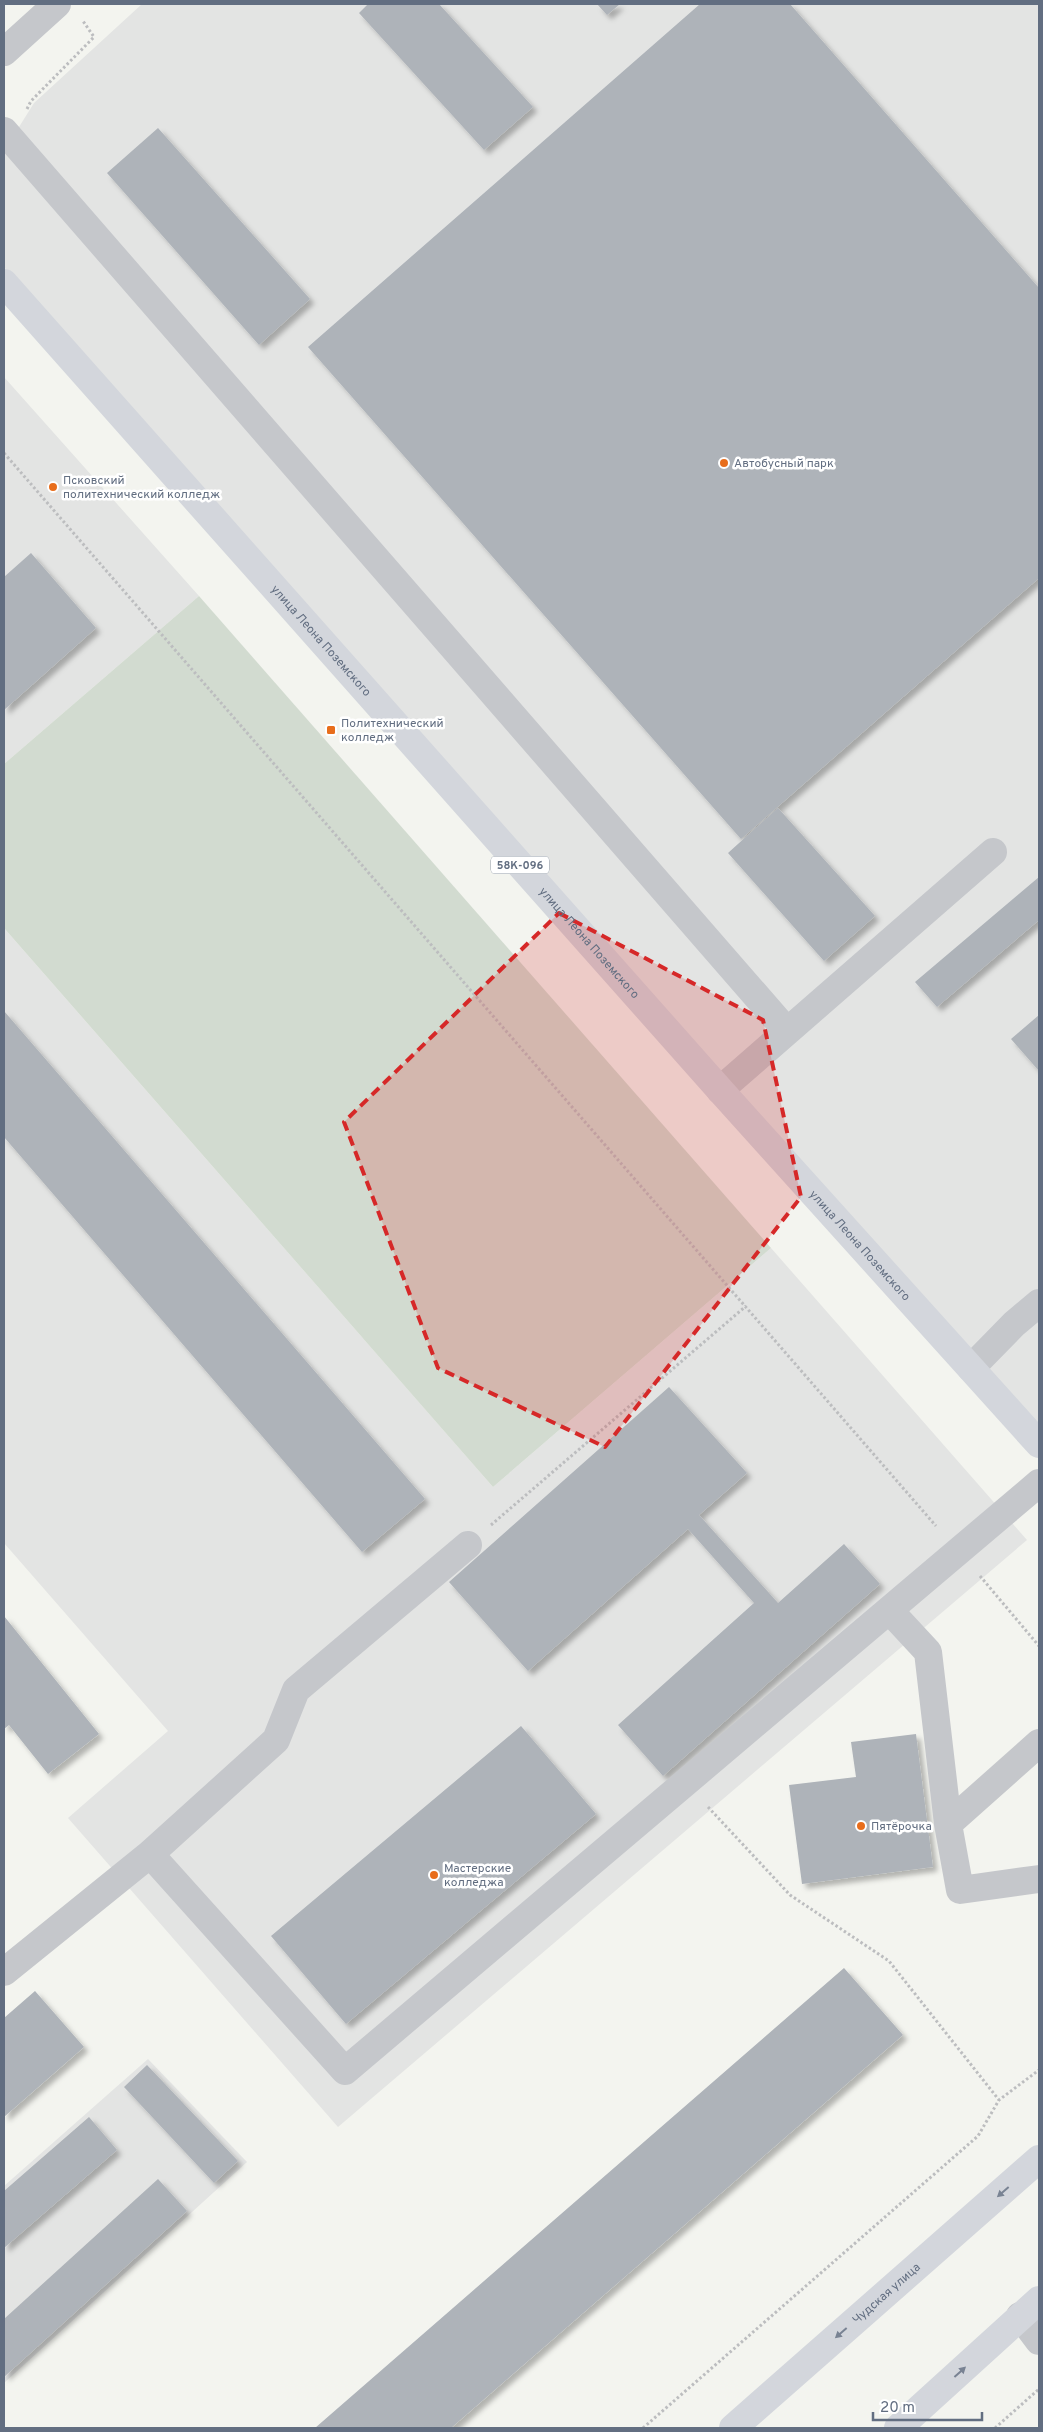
<svg xmlns="http://www.w3.org/2000/svg" width="1043" height="2432" font-family="Overpass,sans-serif">
<defs>
<filter id="shadow"><feDropShadow dx="4.5" dy="4.5" stdDeviation="2.5" flood-color="#0004"/></filter>
</defs>
<rect width="100%" height="100%" fill="#f3f4ef"/>
<path fill="#e3e4e3" d="M142,4h897v1431l-1035,-1168v-116l30,-48z
M4,377l195,219 -195,168z
M4,928l489,559 278,-239 256,292 -689,587 -270,-309 100,-87 -164,-188z
M148,2059l99,103 -243,221v-197z"/>
<path fill="#d2dbd0" d="M199,596l572,652 -278,239 -489,-559v-164z"/>
<path fill="#aeb3b9" filter="url(#shadow)" d="M368,4h71l94,103 -49,43 -125,-137z
M597,4h23l-13,11z
M700,4h90l249,284v290l-298,261 -433,-492z
M158,128l152,171 -51,46 -152,-172z
M31,553l65,75 -92,82v-133z
M778,808l97,108 -51,45 -96,-108z
M1039,877v43l-102,87 -22,-25z
M4,1011l421,488 -63,53 -358,-415z
M1039,1015v56l-28,-32z
M669,1387l78,86 -48,42 79,88 66,-59 36,40 -217,192 -45,-51 136,-122 -66,-74 -160,142 -79,-89z
M4,1616l95,118 -51,40 -39,-49 -5,4z
M521,1726l75,88 -250,210 -75,-88z
M916,1734l17,133 -131,17 -13,-99 67,-8 -5,-35z
M844,1968l59,67 -452,393h-136z
M35,1991l49,56 -80,70v-99z
M147,2065l91,96 -24,22 -90,-96z
M89,2117l28,33 -113,98v-57z
M158,2179l29,32 -183,166v-58z"/>
<g fill="none" stroke-linecap="round" stroke-linejoin="round">
<path stroke="#bcbdbf" stroke-width="3" stroke-dasharray="2.5 2.5" stroke-linecap="butt" d="M27,109l4,-8 63,-64 -11,-16
M4,453l932,1073
M491,1525l255,-219
M980,1576l59,70
M708,1807l82,88 99,66 110,139
M643,2428l335,-292 21,-36 40,-30
M995,2428l44,-39"/>
<path stroke="#c5c7cb" stroke-width="28" d="M4,52l53,-48
M4,131l782,899
M720,1090l273,-238
M971,1368l43,-44 25,-21
M890,1611l38,41 20,172
M1039,1743l-91,81 12,66 79,-11
M150,1854l195,217 694,-588
M4,1972l146,-118 126,-114 20,-50 172,-145
M1020,2316l19,25"/>
<g stroke="#d3d6dc" stroke-width="28">
<path id="s1" d="M4,283l716,807 319,354"/>
<path id="s2" d="M733,2428l306,-269"/>
<path d="M898,2428l141,-128"/>
</g>
</g>
<defs><path id="oneway-solid" d="M-6-.8H1V-3.2L6.5 0L1 3.2V.8H-6Z" transform="scale(1.25)"/></defs>
<g fill="#798393">
<use href="#oneway-solid" transform="translate(1003 2192) rotate(139)"/>
<use href="#oneway-solid" transform="translate(841 2333) rotate(139)"/>
<use href="#oneway-solid" transform="translate(960 2372) rotate(-42)"/>
</g>
<path fill="#d62828" fill-opacity="0.2" stroke="#d62828" stroke-width="4" stroke-dasharray="10 6" stroke-linejoin="round" d="M559,913l204,107 38,177 -196,250 -167,-79 -94,-246z"/>
<g fill="#e86d1b" stroke="#fff" stroke-width="2">
<circle cx="724" cy="463" r="5"/>
<circle cx="53" cy="487" r="5"/>
<rect x="326" y="725" width="10" height="10" rx="2.5"/>
<circle cx="861" cy="1826" r="5"/>
<circle cx="434" cy="1875" r="5"/>
</g>
<g text-anchor="middle" stroke-width="5" stroke-linejoin="round" paint-order="stroke">
<rect fill="#fff" stroke="#919aa7" stroke-width="1" x="491" y="856.5" width="58" height="17" rx="4"/>
<g font-size="11" font-weight="bold" fill="#626e81">
<text x="520" y="869">58К-096</text>
</g>
<g font-size="12" fill="#626e81" stroke="#fff" text-anchor="start">
<text x="734" y="467">Автобусный парк</text>
<text x="63" y="484">Псковский<tspan x="63" dy="14">политехнический колледж</tspan></text>
<text x="341" y="727">Политехнический<tspan x="341" dy="14">колледж</tspan></text>
<text x="871" y="1830">Пятёрочка</text>
<text x="444" y="1872">Мастерские<tspan x="444" dy="14">колледжа</tspan></text>
</g>
<g font-size="12" fill="#626e81" stroke="#fff">
<text dy="4" stroke="none"><textPath href="#s1" startOffset="478">улица Леона Поземского</textPath></text>
<text dy="4" stroke="none"><textPath href="#s1" startOffset="882">улица Леона Поземского</textPath></text>
<text dy="4" stroke="none"><textPath href="#s1" startOffset="1288">улица Леона Поземского</textPath></text>
<text dy="4" stroke="none"><textPath href="#s2" startOffset="204">Чудская улица</textPath></text>
</g>
</g>
<rect width="1043" height="2432" fill="none" stroke="#626e81" stroke-width="10"/>
<path d="M873 2412v8h109v-8" fill="none" stroke="#626e81" stroke-width="2.5"/>
<text x="880" y="2412" font-size="15" fill="#626e81" stroke="#ffffff" stroke-width="4" paint-order="stroke">20 m</text>
</svg>
